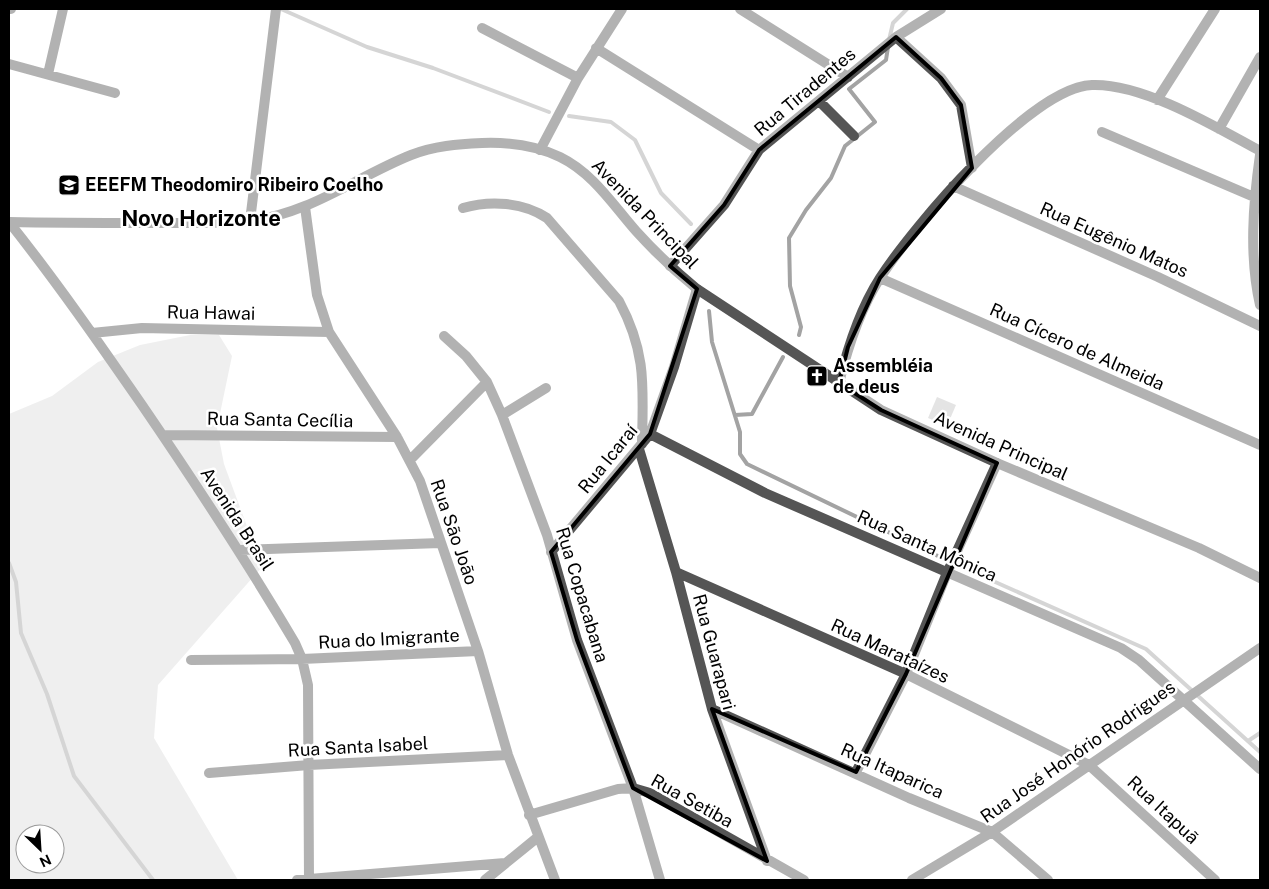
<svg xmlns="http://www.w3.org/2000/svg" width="1269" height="889" font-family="'Public Sans',sans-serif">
<rect width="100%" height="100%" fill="#fff"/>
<path fill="#dcdcdc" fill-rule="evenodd" d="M190,335h29l13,21 -15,72 7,36 38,103 -104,118 -4,53 84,142h-229v-466l43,-18 46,-34 42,-17zM25,834h30v30h-30z"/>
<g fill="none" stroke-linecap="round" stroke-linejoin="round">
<path stroke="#a3a3a3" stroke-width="4" d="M281,9l86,38 66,21 116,44
M889,40l4,-17 14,-14
M569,116l42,6 24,18 26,53 30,31
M709,311l3,31 28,90v22l7,10 193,93
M799,335l2,-8 -11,-41 -1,-48 17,-28 25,-32 14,-32 30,-24 -26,-33 37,-29 2,-13
M735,415l17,-1 31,-57
M9,563l7,19 5,51 26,61 27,82 79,104
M957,565l189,84 114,103
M1248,741l12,-8"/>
</g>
<path fill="#c4c4c4" d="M937,397l19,8 -9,21 -19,-8z"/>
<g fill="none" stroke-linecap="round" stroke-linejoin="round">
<path stroke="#555" stroke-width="10" d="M9,9h2
M740,9l108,68
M482,28l96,50
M896,37l45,41 20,27 11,63
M596,48l163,102
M9,64l106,29
M48,74l15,-65
M1157,100l58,-91
M820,102l34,34
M1219,129l41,-72
M1102,132l152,65
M540,150l38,-72 44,-69
M1260,155c-7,49 -11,101 0,150
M953,186l205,91 102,49
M305,207l12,88 12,37 68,105 23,44 58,170 30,104 47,125
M463,208c27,-8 60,-6 84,10l72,83c28,52 24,86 23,143
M250,221l26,-212
M9,222c47,59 90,121 133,183 54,79 105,157 153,238l7,16 6,26 1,195
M670,266l54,-61 35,-55 137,-113 45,-28
M880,278l380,167
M92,333l50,-5 187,4
M444,336l22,20 21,26 15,33 45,120 30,105 56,148 27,92
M839,383c9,-37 21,-74 41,-105 33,-51 151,-191 212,-193 51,-2 124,42 168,66
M502,415l44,-27
M650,434l115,59 356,155 18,12 121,109
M163,435l234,2
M639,449l37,123 36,137 55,152
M411,459l76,-77
M240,550l200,-7
M551,552l99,-118 24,-67 23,-78
M676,572l230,102 183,91 126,115
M191,660l111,-1 176,-8
M712,709l197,89 83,34 56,48
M856,772l50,-98 41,-101 50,-110
M209,773l100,-8 199,-10
M529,815l89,-26 15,-1 17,5 154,87
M297,880l208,-17
M485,880l53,-43
M912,880l80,-48 268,-184"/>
<path stroke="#555" stroke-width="10" d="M9,222c47,1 94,1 141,1 33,0 66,1 99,-2 61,-7 107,-44 162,-66 23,-9 47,-11 71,-12 26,-1 55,3 78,14 33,16 53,48 76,74 19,21 39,40 61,58l184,121 116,53 202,85 61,30"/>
</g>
<path d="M0 0H1269V889H0ZM896,37l45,41 20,27 11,63 -92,110 -32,69 -9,36 42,27 116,53 -91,211 -50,98 -144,-63 55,152 -134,-73 -56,-148 -26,-88 99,-118 47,-145 -27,-23 54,-61 35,-55z" fill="#fff" fill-opacity=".55" fill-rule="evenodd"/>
<path fill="none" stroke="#000" stroke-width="4" stroke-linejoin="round" d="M896,37l45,41 20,27 11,63 -92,110 -32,69 -9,36 42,27 116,53 -91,211 -50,98 -144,-63 55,152 -134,-73 -56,-148 -26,-88 99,-118 47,-145 -27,-23 54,-61 35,-55z"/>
<defs>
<g id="school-square" transform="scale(1.125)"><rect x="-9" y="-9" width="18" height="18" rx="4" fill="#000" stroke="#fff"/><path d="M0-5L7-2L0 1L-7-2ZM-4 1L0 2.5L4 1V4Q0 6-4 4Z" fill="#fff"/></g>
<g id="church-square" transform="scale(1.125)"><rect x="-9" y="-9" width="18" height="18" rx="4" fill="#000" stroke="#fff"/><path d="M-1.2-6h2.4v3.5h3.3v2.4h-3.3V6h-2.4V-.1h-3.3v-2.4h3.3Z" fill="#fff"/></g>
</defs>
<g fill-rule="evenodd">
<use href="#school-square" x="69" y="185"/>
<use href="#church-square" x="817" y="376"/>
</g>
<g text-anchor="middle" stroke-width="5" stroke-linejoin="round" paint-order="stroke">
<g font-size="18" fill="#000" stroke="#fff">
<text transform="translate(805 92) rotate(-40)" y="6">Rua Tiradentes</text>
<text transform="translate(645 214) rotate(46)" y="6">Avenida Principal</text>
<text transform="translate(1114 240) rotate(24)" y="6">Rua Eugênio Matos</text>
<text transform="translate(211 313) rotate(1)" y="6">Rua Hawai</text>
<text transform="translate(1077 347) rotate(24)" y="6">Rua Cícero de Almeida</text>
<text transform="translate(280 420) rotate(1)" y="6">Rua Santa Cecília</text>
<text transform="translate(1001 446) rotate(24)" y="6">Avenida Principal</text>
<text transform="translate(608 459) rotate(-51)" y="6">Rua Icaraí</text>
<text transform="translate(237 519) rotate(57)" y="6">Avenida Brasil</text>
<text transform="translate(454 532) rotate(71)" y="6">Rua São João</text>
<text transform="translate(927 546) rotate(24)" y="6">Rua Santa Mônica</text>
<text transform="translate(582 595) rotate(73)" y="6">Rua Copacabana</text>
<text transform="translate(389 639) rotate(-3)" y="6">Rua do Imigrante</text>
<text transform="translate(890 651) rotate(25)" y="6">Rua Marataízes</text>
<text transform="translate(714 652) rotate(75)" y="6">Rua Guarapari</text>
<text transform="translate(358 747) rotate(-3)" y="6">Rua Santa Isabel</text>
<text transform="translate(1078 752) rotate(-35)" y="6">Rua José Honório Rodrigues</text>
<text transform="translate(892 771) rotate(24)" y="6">Rua Itaparica</text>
<text transform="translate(692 801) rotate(29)" y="6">Rua Setiba</text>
<text transform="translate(1163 810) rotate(43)" y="6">Rua Itapuã</text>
</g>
<g font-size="18" font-weight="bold" fill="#000" stroke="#fff" text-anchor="start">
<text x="85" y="191">EEEFM Theodomiro Ribeiro Coelho</text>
<text x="833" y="372">Assembléia<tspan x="833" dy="21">de deus</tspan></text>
</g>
<g font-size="22" font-weight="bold" fill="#000" stroke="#fff">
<text x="201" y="226">Novo Horizonte</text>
</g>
</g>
<rect width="1269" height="889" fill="none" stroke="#000000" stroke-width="20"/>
<g transform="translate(40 849) rotate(155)"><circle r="24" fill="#ffffff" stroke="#999999"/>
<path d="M0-4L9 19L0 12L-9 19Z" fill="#000000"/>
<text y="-8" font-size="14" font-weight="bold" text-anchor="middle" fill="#000000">N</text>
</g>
</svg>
